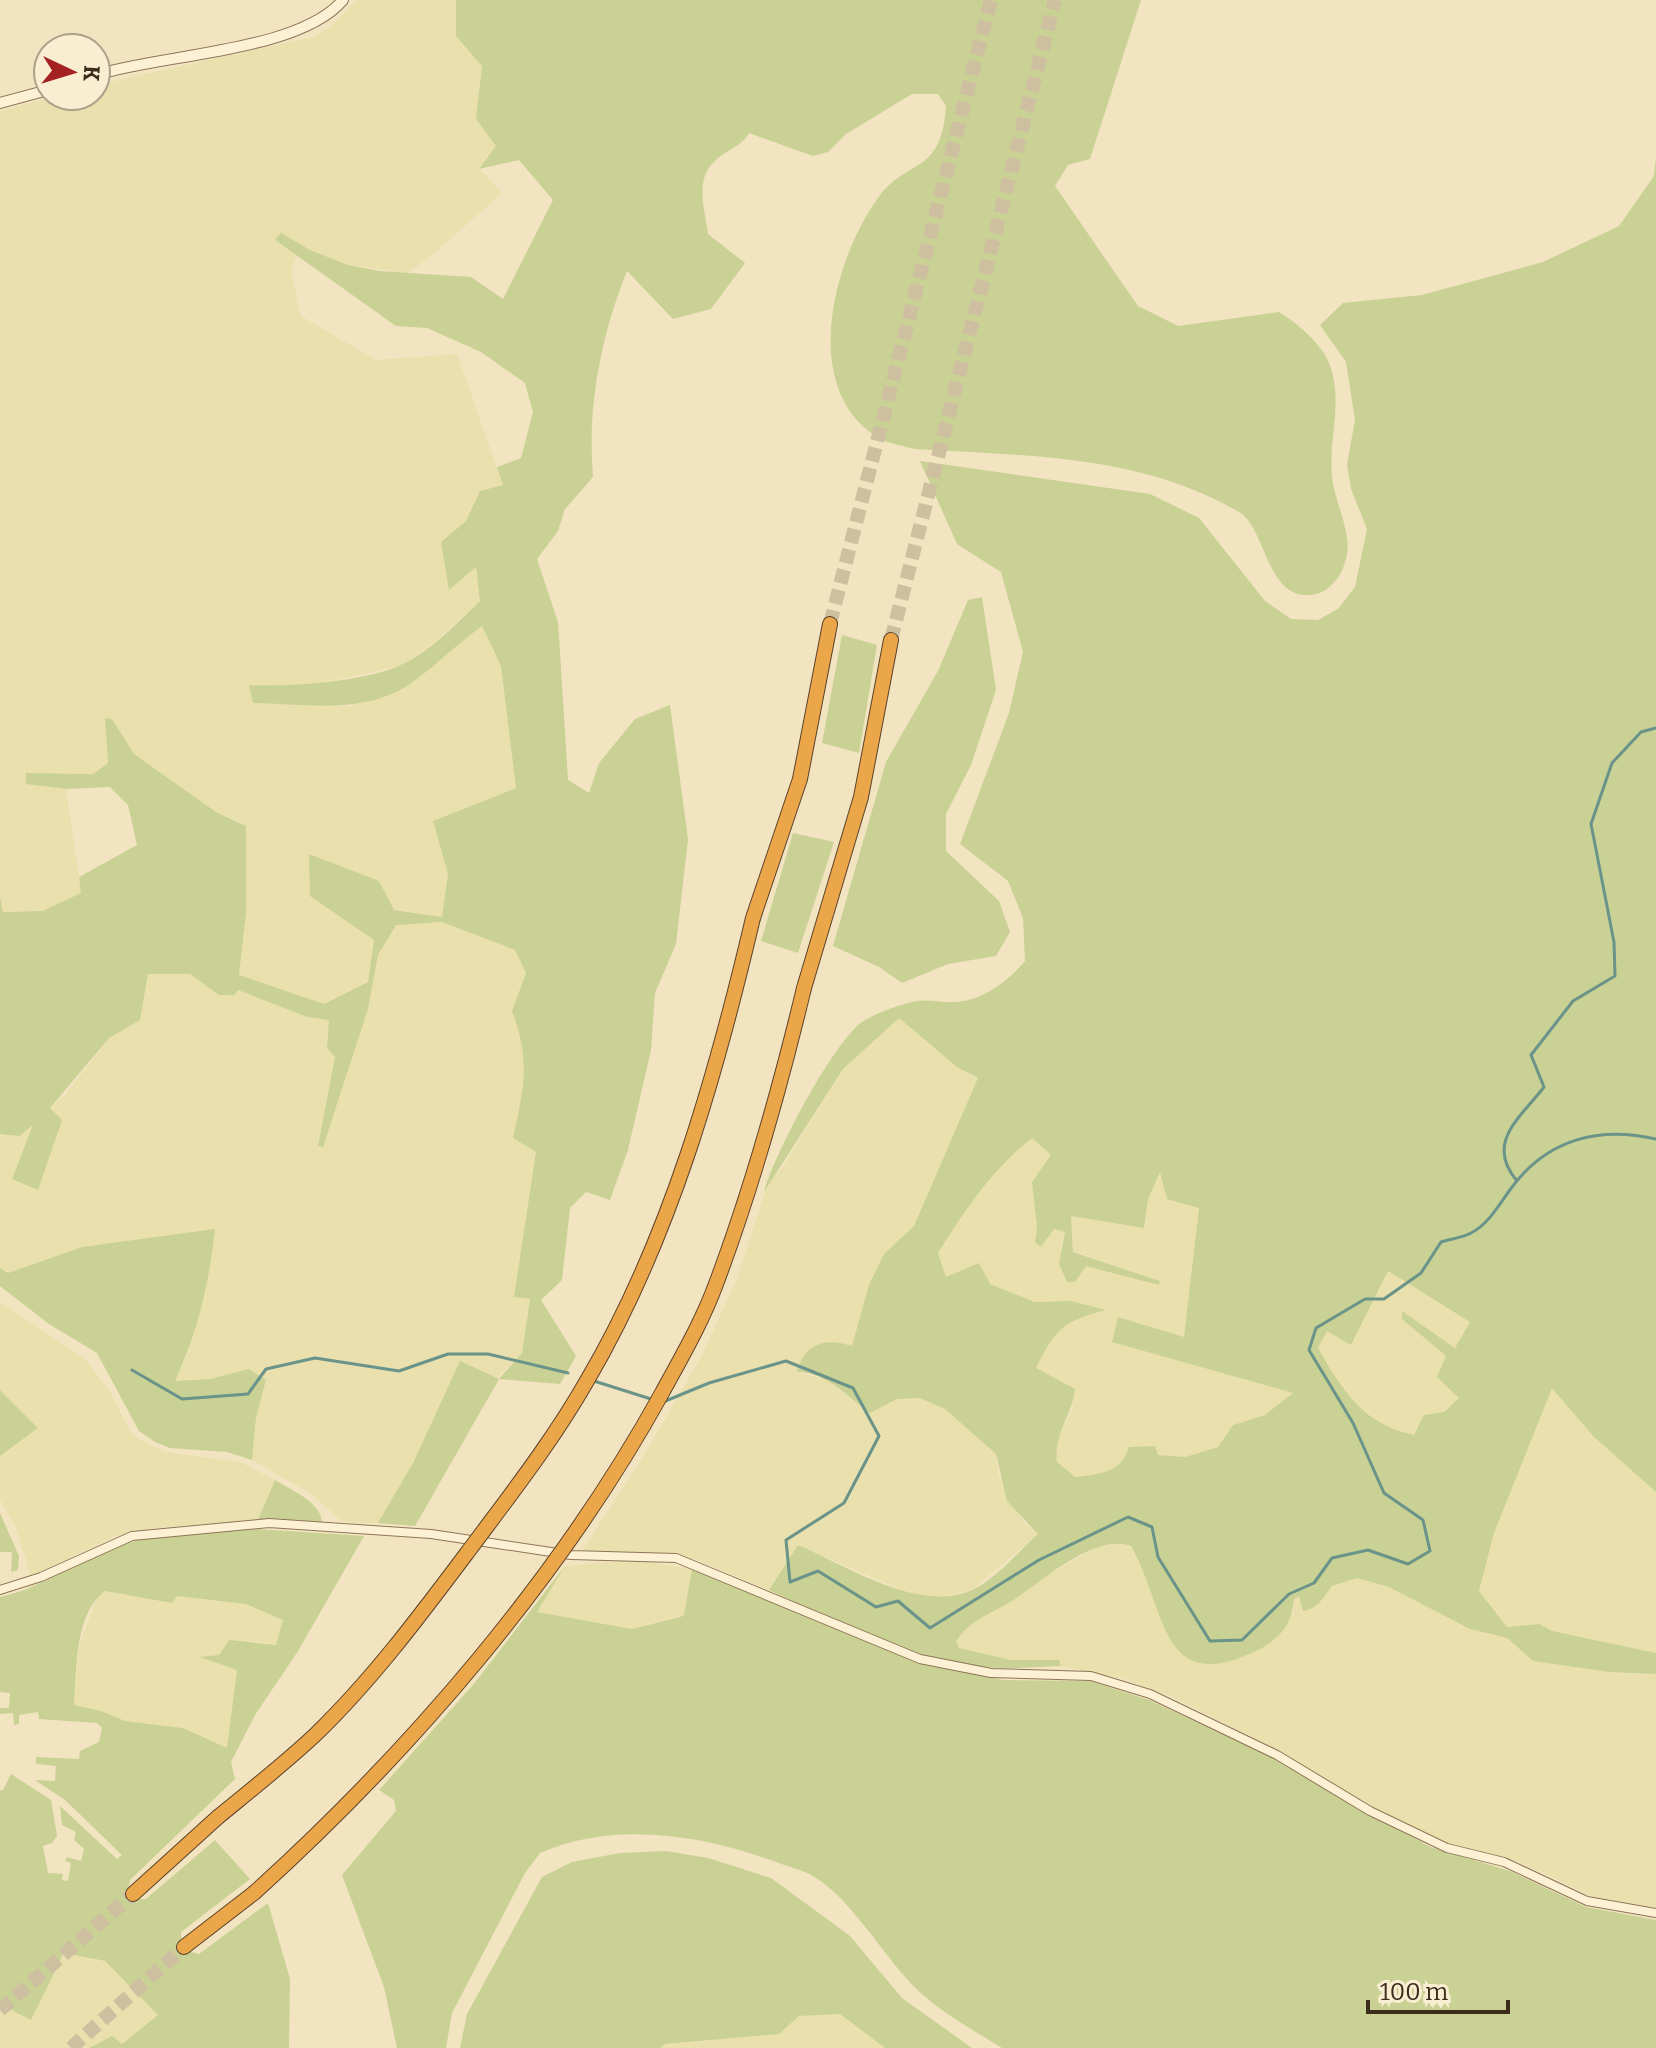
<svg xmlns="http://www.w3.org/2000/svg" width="1656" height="2048" font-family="Bitter,serif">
<rect width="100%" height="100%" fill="#f2e4c1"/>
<path fill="#e9e0ad" d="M356,0h100v36l26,30 -6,53 21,27 -18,23 23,24 -71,63 -24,17 -59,-8 -38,-15 -28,-16 -7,6 21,16 -5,16 10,44 75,44 81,-6 46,131 -23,6 -14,30 -25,21 9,47 26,-22 4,34 -45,41 -33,23 -69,16 -45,6 -38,-2 3,18 96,3 25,-6 33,-15 75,-60 19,41 15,122 -83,33 15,53 -5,43 -133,-21 64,44 -6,42 -44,22 -85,-29 7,-62 -4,-90 -26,-11 -82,-58 -22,-35h-7l3,44 -15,11 -66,-1v11l39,5 16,108 -39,14 -40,1 -3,-15v-786l56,-15h40v-11l217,-48 20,-12z
M442,922l73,28 11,23 -14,38 12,32 2,32 -13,63 23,13 -21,146 15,2 -8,54 -108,108 -36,62h-25l-13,-3 -28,-26 -60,-34 4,-42 10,-38 -17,-11 -39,10 -36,3 16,-33 -108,-102 -74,26 -8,-5v-134l19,2 45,-40 45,-58 31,-18 8,-46h42l29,20 19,-4 69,27 22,3 -2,28 8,9 -17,88 5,2 45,-138 10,-54 8,-20 10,-11z
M899,1017l58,50 21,12 -64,147 -30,28 -32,93 -55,25 28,7 45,34 27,-14 23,-1 25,11 51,45 2,19 26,50 14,11 -65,55 -30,9 -26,-1 -119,-52 -29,45 -72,-30 -24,-6 -91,-3 60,-92 60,-104 35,-76 31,-96 14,-15 61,-99z
M1032,1137l20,18 -20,27 5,45 -2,15 6,5 13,-18 11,3 -5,16 15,34 11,-17 73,20 1,-4 -87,-30 -2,-35 73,12 4,-29 11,-29 40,38 -15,129 -65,-20 86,51 89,25 -29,22 -32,10 -15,22 -33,10 -27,-2 -34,6 -15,12 -34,4 -18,-15 -3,-17 19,-37 -37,-40 12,-25 16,-20 39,-13 -32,-9 -36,1 -45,-18 -10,-14 -34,8 -8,-25 26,-43 51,-59z
M1387,1271l83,51 -14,26 -54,-36v7l44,37 13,43 -45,36 -25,-5 -44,-35 -28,-47 10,-18 24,14z
M0,1302l86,58 24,32 18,36 11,11 25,13 76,10 35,18 -17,40 -106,8 -36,8 -85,40 -15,-49 -16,-27v-44l38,-28 -38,-38z
M1552,1387l41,49 63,56v161l-105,-22 -12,-7 -32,3 -28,-36 15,-58z
M1122,1543l9,3 15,27 18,56 129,-15 1,-15 27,3 11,-16 25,-8 32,9 81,42 37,9 26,23 76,11 47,2v234l-60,-10 -79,-37 -77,-19 -68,-35 -106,-63 -96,-48 -45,-17 -64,-13 -2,-6h-48l-52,-12 -3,-6 6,-9 20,-17 28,-14 38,-27 49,-28z
M635,1560l57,9 -8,46 -52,14 -95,-17 28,-46z
M105,1591l66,12 6,-7 69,8 37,16 -6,25 -27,-4 -31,14 -18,3 37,12 -11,78 -44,-20 -58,-7 -24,-10 -27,-5 5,-60 18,-49z
M65,1953l40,8 53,54 -37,29 -9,-8 -23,12h-89v-44l31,15z
M840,2014l45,34h-225l5,-4 114,-10 20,-18z"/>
<path fill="#c9d194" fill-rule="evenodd" d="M456,0h685l-51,159 -22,6 -13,21 83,120 40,20 101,-14c18,11 42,31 50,51 15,38 -1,76 3,115 3,23 19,55 15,76 -3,20 -17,40 -37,41 -44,4 -44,-68 -71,-83 -99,-58 -214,-56 -324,-63 -11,-3 -25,-5 -35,-10 -82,-48 -47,-179 -2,-241 29,-41 63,-21 68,-92l-8,-12h-26l-66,40 -18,18 -15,4 -64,-23c-9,15 -22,16 -34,28 -21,18 -10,49 -7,73l37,29 -34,46 -38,10 -46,-48c-26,65 -40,135 -34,206l-28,32 -7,22 -21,28 21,63 10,158 21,13 10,-30 36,-44 35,-14 18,134 -12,105 -21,49 -4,57 -23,100 -18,50 -24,-8 -16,16 -8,72 -21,20 35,56 -16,28 -61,-5 -84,147 -37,-3 36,-62 46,-100 39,18 23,-26 8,-54 -16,-2 22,-145 -23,-14c11,-51 18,-76 -1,-127l14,-38 -11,-23 -73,-28 -46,3 -18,30 -10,54 -45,138 -5,-1 17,-89 -8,-9 2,-28 -22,-3 -69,-27 -4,5h-15l-29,-21h-42l-8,46 -31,18 -59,70 12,12 -24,70 -26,-11 21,-54 -14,11 -19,-2v-237l3,15 40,-1 38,-18 -2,-16 58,-32 -9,-40 -18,-18 -44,2 -40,-5v-11l67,1 15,-11 -3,-45 7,1 22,35 82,58 30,14v87l-7,62 85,29 44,-22 6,-42 -64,-44 -1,-42 70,27 15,29 48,7 6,-43 -15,-53 83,-33 -15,-122 -19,-40c-25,18 -47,40 -72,58 -46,31 -105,20 -157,19l-4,-18c41,2 117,-3 154,-21 29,-14 54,-41 77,-63l-4,-34 -27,23 -8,-48 25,-21 14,-30 23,-6 -6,-18 24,-9 12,-46 -8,-29 -44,-31 -54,-24 -31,-2 -121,-86 6,-7 29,17 38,15 31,6 92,6 32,22 50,-99 -34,-40 -40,9 17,-23 -20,-27 6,-53 -26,-30z
M1656,156v1336l-63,-56 -41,-48 -58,145 -15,58 28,36 32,-3 13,7 104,22v21l-47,-2 -76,-11 -26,-23 -37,-9 -81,-42 -32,-9 -25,8c-8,11 -14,23 -29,25l-4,-14 -5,2c-2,25 -14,40 -36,51 -99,49 -91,-41 -127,-104 -39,-13 -89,37 -121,56 -20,12 -41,18 -54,40l3,6 52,12h48l2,6c-28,1 -58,4 -86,0 -72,-10 -141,-46 -206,-76l29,-45c49,21 122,69 174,45 24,-11 47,-39 66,-56l-31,-33 -11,-47 -51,-45 -25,-11 -23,1 -27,14c-21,-15 -45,-42 -73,-41 8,-29 28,-35 55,-26l17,-61 15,-31 30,-28 64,-148 -21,-11 -58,-49 -56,51 -79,123c9,-35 71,-155 101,-172 14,-8 36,-16 52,-19 11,-2 25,2 36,1 28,0 55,-21 72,-41l-2,-43 -15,-37 -48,-37 49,-131 14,-61 -22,-80 -44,-28 -37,-83 230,33 49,24 66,83 26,18 27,1 20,-11 17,-22 12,-58 -16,-40 -4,-25 8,-44 -9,-58 -26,-37 23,-22 79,-8 121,-33 76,-36 35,-50zM1032,1138l19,17 -19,27 5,45 -2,15 6,5 13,-18 11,3 -6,32 8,18h8l11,-16 73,19 1,-4 -87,-29 -2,-36 73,12 4,-29 12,-27 7,27 32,9 -15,129 -66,-20 -6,25 181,51 -28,22 -32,10 -15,22 -33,10 -27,-2 -3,-9 -26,1c-9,27 -29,27 -54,30l-18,-15c-4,-27 15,-46 18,-73l-39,-21c19,-39 27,-47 70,-58l-35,-9 -36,1 -45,-18 -11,-21 -33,14 -8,-24c26,-42 55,-85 94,-115zM1388,1271l82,51 -15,26 -53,-37v8l44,37 -9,21 22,21 -15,14 -20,3 -10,20c-50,-10 -72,-45 -96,-87l9,-17 24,14z
M982,597l14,93 -25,75 -25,49v37l53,50 11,31 -14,24 -48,8 -46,19 -23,-16 -46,-21 53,-184 52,-91 30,-71z
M842,635l35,10 -18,108 -37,-10z
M793,833l41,9 -36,111 -37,-12z
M215,1229c-6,55 -17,102 -40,152l35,-2 39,-10 17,11 -10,38 -4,42 -25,-8 -57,-4 -15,-6 -16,-11 -42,-78 -48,-29 -49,-38v-18l8,5 74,-26z
M0,1390l38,38 -38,28z
M275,1480c16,10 46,22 47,42l-64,-2z
M0,1513l19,43 -1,14 -7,2 1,-20h-12z
M257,1529l107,7 -66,115 -43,64 -24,47 4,17 -105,101 -1,8 10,11h7l69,-59 35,39 -69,53c0,13 5,19 18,22l69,-51 22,76 -1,69h-200l23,-12 10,8 36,-29 -53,-54 -41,-8 -33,67 -31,-16v-214h3l8,-16 40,26 6,36 -5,7 -9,3 5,27 15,1 -1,6 6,1 3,-18 -6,-2 2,-4 14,4 3,-12 -10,-9 2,-8 -14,-7 -2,-19 57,53 5,-4 -57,-55 -30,-20 20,1 1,-15 -20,-2v-7l43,2 1,-8 19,-9 3,-14 -5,-5 -58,-4 -1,-7 -19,3v9l-5,1 -1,-12 -13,1v-6h9l1,-15 -10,-1v-95c39,-8 72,-33 109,-48 47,-18 98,-16 148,-20zM105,1591l67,12 5,-7 69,8 37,16 -7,25 -47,-5 -10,15 -20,2 38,13 -10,78 -44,-20 -58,-7 -24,-10 -27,-6c3,-35 0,-91 31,-114z
M565,1566l-28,46 95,17 48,-12 4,-2 8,-46 221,92 90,19 87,1 59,19 140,65 60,38 82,44 79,24 76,36 70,13v128h-654c-34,-21 -71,-41 -97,-71 -26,-30 -56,-78 -89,-99 -11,-8 -28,-11 -40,-16 -73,-27 -162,-42 -236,-9l-15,20 -73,140 -6,35h-49l-13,-61 -42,-112 54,-64 -2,-11 -15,-10 94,-105z
M666,1851l42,7 63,20 79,58 52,62 70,50h-87l-45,-34 -41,2 -20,18 -114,10 -5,4h-200l7,-34 75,-137 30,-15 48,-9z"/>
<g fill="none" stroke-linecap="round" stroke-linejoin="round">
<path stroke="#6a938a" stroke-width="3" d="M1517,1181c-32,-38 2,-62 27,-94l-13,-32 42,-54 42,-25 -1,-34 -23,-118 21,-61 29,-31 15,-4
M132,1370l50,29 66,-5 18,-25 49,-11 84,13 49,-17h40l80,19
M594,1381l57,18
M663,1402l46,-19 77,-22 67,27 26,48 -35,67 -58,37 4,42 28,-11 58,36 22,-6 32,27 109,-68 89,-43 24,10 6,30 52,84 32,-1 47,-46 25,-11 18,-25 36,-8 40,14 22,-13 -7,-31 -39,-27 -31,-70 -44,-73 7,-22 49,-29h19l37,-26 20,-31c9,-3 21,-4 30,-9 18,-9 29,-30 41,-46 36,-48 87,-61 144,-48"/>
<path stroke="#cebfa0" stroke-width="14" stroke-dasharray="14 7" stroke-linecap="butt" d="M830,624l161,-624
M891,640l164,-640
M0,2010l133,-116
M71,2048l113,-101"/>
<g stroke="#8e7556" stroke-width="10">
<path id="minor" d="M0,1590l41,-13 91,-41 137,-13 162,11 140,21 105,3 244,101 71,14 100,3 59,18 127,61 93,56 77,37 57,14 83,39 69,12"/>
</g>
<g stroke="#8e7556" stroke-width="12">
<path id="tertiary" d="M96,75c66,-21 203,-23 247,-75
M0,103l48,-13"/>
</g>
<g stroke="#5b422b" stroke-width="16">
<path id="motorway" d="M753,918l47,-139 30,-155
M804,988l57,-191 30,-157
M133,1894l85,-77
M184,1947l70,-54"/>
</g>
<use href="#minor" stroke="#fcf1d5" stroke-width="8"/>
<use href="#tertiary" stroke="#fcf1d5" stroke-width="10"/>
<use href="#motorway" stroke="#eaa649" stroke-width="14"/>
<g stroke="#5b422b" stroke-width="16" stroke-linecap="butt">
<path id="motorway-bridge" d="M218,1817c33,-27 66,-53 97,-82 58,-56 107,-122 155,-186 41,-55 84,-110 118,-170 82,-140 128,-304 165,-461
M254,1893c156,-141 306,-315 408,-500 19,-35 40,-71 54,-109 36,-96 64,-196 88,-296"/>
</g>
<use href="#motorway-bridge" stroke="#eaa649" stroke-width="14"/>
</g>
<g transform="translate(72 72) rotate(94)"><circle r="38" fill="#f9eed1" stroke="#ada089" stroke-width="2"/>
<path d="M0-6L14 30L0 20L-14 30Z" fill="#a32221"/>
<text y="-12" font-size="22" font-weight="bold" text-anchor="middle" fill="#3c2c1c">K</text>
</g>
<path d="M1368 2000v12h140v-12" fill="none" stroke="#3c2c1c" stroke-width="4"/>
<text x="1380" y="2000" font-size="24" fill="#3c2c1c" stroke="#f9eed1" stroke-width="6" paint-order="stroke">100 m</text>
</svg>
